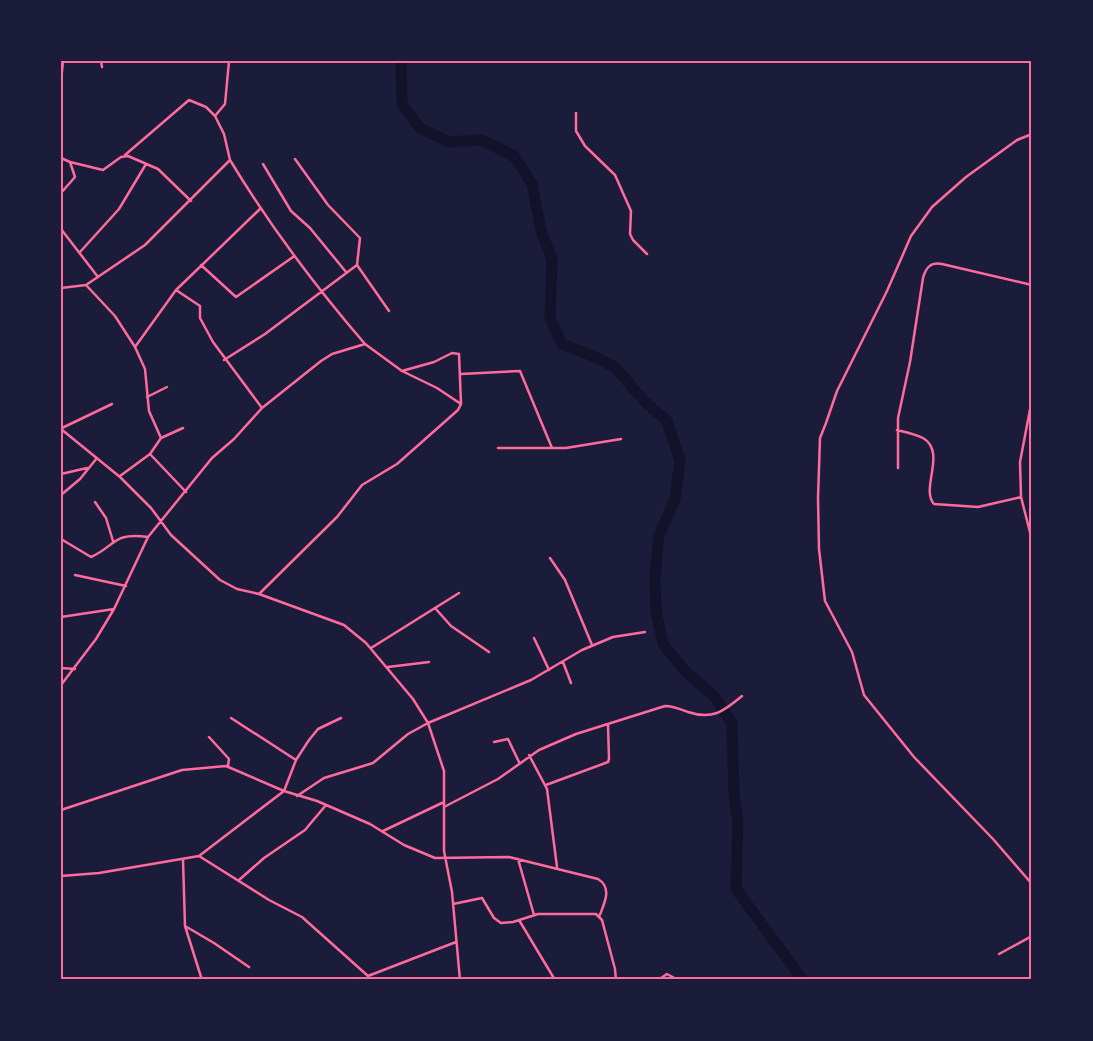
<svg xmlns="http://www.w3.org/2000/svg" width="1093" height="1041" font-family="'Space Grotesk',sans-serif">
<rect width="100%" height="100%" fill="#1b1b3a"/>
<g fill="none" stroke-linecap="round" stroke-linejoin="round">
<path stroke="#12122b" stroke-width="11" d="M401,61l1,43 18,24 29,14 33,-2 32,16 18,28 9,47 11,28 -2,59 12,26 33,13 20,10 30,35 22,19 13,40 -5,38 -16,37 -4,40 1,35 7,33 23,28 28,24 18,28 2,71 4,27 -2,67 67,91"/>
<path stroke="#ff6b9d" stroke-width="2.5" d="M101,61l1,6
M229,61l-4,43 -10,12 9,18 6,26
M61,82l2,-21
M576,113v18l9,15 30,29 16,36 -1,23 3,6 14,14
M1032,134l-15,6 -51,37 -34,30 -21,29 -24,55 -50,100 -11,32 -6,15 -2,60 1,51 6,52 27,51 12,43 50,62 79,82 39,45
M125,155l64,-55 17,7 9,9
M61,158l9,4 5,15 -14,16
M295,159l33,46 32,33 -3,27
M70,162l33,8 18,-13 7,-1 30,13 33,32
M263,164l28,47 19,17 36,44
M61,229l37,48
M80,252l39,-43 27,-45
M201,265l35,32 57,-40
M86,285l29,31 20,31 41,-57 84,-81
M61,288l25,-3 59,-40 85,-85c40,66 85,126 135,184l-33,10 -11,7 -59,47 -28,31 -22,19 -64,79 -34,72 -18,30 -35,46
M176,290l24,16v12l13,24 49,66
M365,344l37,27 35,17 24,16
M224,360l41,-26 92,-69 32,46
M461,374l59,-3 32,77
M147,397l20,-10
M1032,399l-12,63 1,35 11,43
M62,428l50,-24
M61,429l59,48 31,31 20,27 49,45 17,9 22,5 85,31 22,18 47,56 15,24 16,48v80l8,41 8,88
M897,430c8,2 18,4 26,8 24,14 -3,51 11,66l44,3 43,-10
M161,438l22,-10
M498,448h68l55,-9
M150,454l36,38
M898,468v-50l12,-56 13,-84c3,-11 8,-16 19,-14l90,21
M61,474l26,-6
M120,476l30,-22 11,-16 -12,-27 -4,-42 -10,-22
M61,495l19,-16 17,-21
M95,502l11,16 7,23
M61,539l30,18c25,-11 21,-25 57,-20
M550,558l15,22 27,65
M75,575l51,11
M259,594l78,-77 25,-32 35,-21 61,-54 3,-6 -2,-50 -7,-1 -18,9 -32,9
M435,608l16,18 38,26
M61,617l53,-8
M534,638l15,32
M371,648l88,-55
M563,662l8,21
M388,667l41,-5
M61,668l14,1
M231,718l65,42
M209,737l20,22 -1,7
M494,742l14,-3 11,23
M529,755l18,34 10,78
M546,785l62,-23 1,-3 -1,-34
M297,796l27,-18 49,-15 35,-29 20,-11 103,-43 51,-30 31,-13 32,-5
M444,807l54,-28 41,-29 37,-16 89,-28c8,0 15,3 23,6 24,8 35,0 54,-16
M61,810l121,-40 44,-4 58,25 33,10 53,23 34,21 31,13 74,-1 89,22c15,9 6,25 1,38
M383,831l61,-29
M199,856l70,44 33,17 66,59 88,-34
M518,859l16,56
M183,860l2,66 17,54
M61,876l38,-3 100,-17 85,-65 12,-31 13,-20 9,-11 23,-11
M239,880l25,-22 41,-28 21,-25
M453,904l29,-6 12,20 7,5 12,-1 25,-8h58l6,6 13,49 1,11
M519,920l36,60
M185,926l29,17 35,24
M999,954l33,-18
M658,980l9,-6 11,6"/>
</g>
<rect width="1093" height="1041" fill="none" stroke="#1b1b3a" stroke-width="125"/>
<rect x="62" y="62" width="968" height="916" fill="none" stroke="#ff6b9d" stroke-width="2"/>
</svg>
